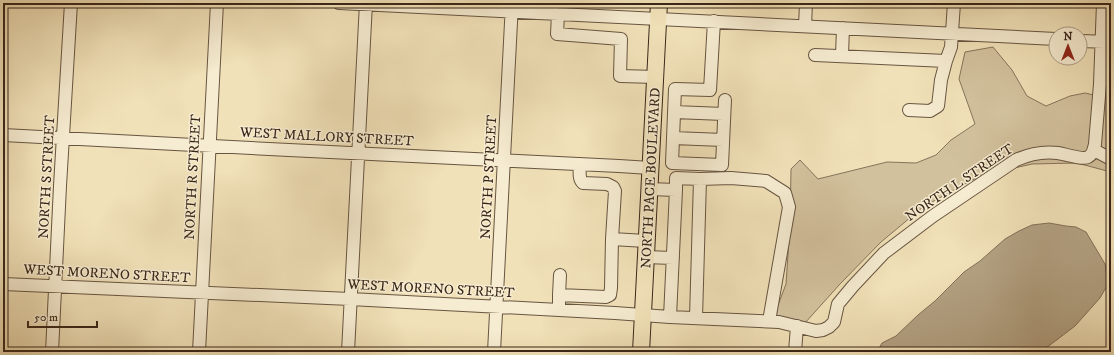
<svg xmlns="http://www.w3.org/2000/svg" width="1114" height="355" font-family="'IM FELL DW Pica',serif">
<rect width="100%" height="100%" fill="#f1e1b8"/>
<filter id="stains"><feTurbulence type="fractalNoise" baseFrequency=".005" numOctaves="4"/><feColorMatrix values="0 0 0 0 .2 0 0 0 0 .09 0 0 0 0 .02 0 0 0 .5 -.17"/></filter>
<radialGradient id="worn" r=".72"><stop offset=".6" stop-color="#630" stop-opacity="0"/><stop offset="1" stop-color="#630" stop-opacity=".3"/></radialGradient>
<path fill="#d2c19d" stroke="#86745b" d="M993,47l19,23 15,26 19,10 24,-10 15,-3 9,2 -5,55 -5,3 -25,-5 -87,32 -49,27 -42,35 -41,42 -35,39 -31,-7 12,-32 4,-58 1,-57 9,-9 18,19 69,-17 29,1 20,-8 15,-15 24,-16 -16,-45 6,-27z
M1104,97l7,5v70l-34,-9 -45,1 -22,5c25,-17 46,-11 73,-5z"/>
<path fill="#b2a182" stroke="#827058" d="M1049,223l17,3 10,1 10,5 19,32 3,20 -8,14 -25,28 -25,19 -11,7h-162l5,-9 14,-7 22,-21 17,-14 29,-29 16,-11 25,-22 14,-8 13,-6z"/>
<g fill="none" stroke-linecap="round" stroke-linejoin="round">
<g stroke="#675541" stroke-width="14">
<path id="minor" d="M339,3l717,36
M558,14l-1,20 64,5 -1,37 36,1
M714,21l-4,69 -35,-1 -3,74 50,2 3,-65
M805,26l1,-23
M1080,41l31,1
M815,55l131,6 5,-14 3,-44
M842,55l1,-27
M909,110l21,1 8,-5 3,-26 5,-19
M674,112l50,2
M3,135l286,15 330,16 31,2
M673,138l50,2
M1094,150l17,9
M580,164c0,6 -2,15 3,19l24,1 6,3 2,4 -3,48 34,2
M700,179l31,-1 35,3 19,12 4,14 -20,114
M649,189l27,1 -6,127
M676,190v-12l24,1 -4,139
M645,257l28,1
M3,284l347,15 265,14 55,4 109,5 37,9 7,-1 6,-3 5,-5 4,-18 15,-18 31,-33 49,-37 83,-56c13,-6 27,-9 42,-7 6,1 25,7 30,4 5,-2 6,-9 7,-13l5,-60 3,-81
M559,295l1,-20
M559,310v-15l47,2 4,-2 1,-7 1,-49
M52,352l8,-166 11,-183
M199,352l18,-349
M348,352l18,-349
M494,352l18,-349
M795,352l2,-26"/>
</g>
<g stroke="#392619" stroke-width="18">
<path id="major" d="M641,352l18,-349"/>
</g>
<use href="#minor" stroke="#f6ecd1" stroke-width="12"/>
<use href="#major" stroke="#f1e1b8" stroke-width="16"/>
</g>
<g text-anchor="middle" stroke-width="3" stroke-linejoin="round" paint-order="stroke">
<g font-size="14" fill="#392619" stroke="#f6ecd1">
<text transform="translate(327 136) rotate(3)" y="5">WEST MALLORY STREET</text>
<text transform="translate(46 177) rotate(-87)" y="5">NORTH S STREET</text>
<text transform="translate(192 177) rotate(-87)" y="5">NORTH R STREET</text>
<text transform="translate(488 177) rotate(-87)" y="5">NORTH P STREET</text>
<text transform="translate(650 178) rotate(-87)" y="5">NORTH PACE BOULEVARD</text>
<text transform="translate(959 182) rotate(-34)" y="5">NORTH L STREET</text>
<text transform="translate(107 273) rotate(3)" y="5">WEST MORENO STREET</text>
<text transform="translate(431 288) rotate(3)" y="5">WEST MORENO STREET</text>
</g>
</g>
<rect width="1114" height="355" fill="none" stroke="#f1e1b8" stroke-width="16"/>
<rect x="4" y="4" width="1106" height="347" fill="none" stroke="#392619" stroke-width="2"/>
<rect x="8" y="8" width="1098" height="339" fill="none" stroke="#392619"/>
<g transform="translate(1068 46)"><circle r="19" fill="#f6ecd1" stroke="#aa9d87"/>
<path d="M0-3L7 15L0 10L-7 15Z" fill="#8f2418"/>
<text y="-6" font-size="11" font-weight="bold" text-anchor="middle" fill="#392619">N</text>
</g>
<path d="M28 321v6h69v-6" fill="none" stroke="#392619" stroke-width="2"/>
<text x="34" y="321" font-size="12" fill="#392619" stroke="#f6ecd1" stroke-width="3" paint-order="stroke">50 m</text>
<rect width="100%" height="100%" filter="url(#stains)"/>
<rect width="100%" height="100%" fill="url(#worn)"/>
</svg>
